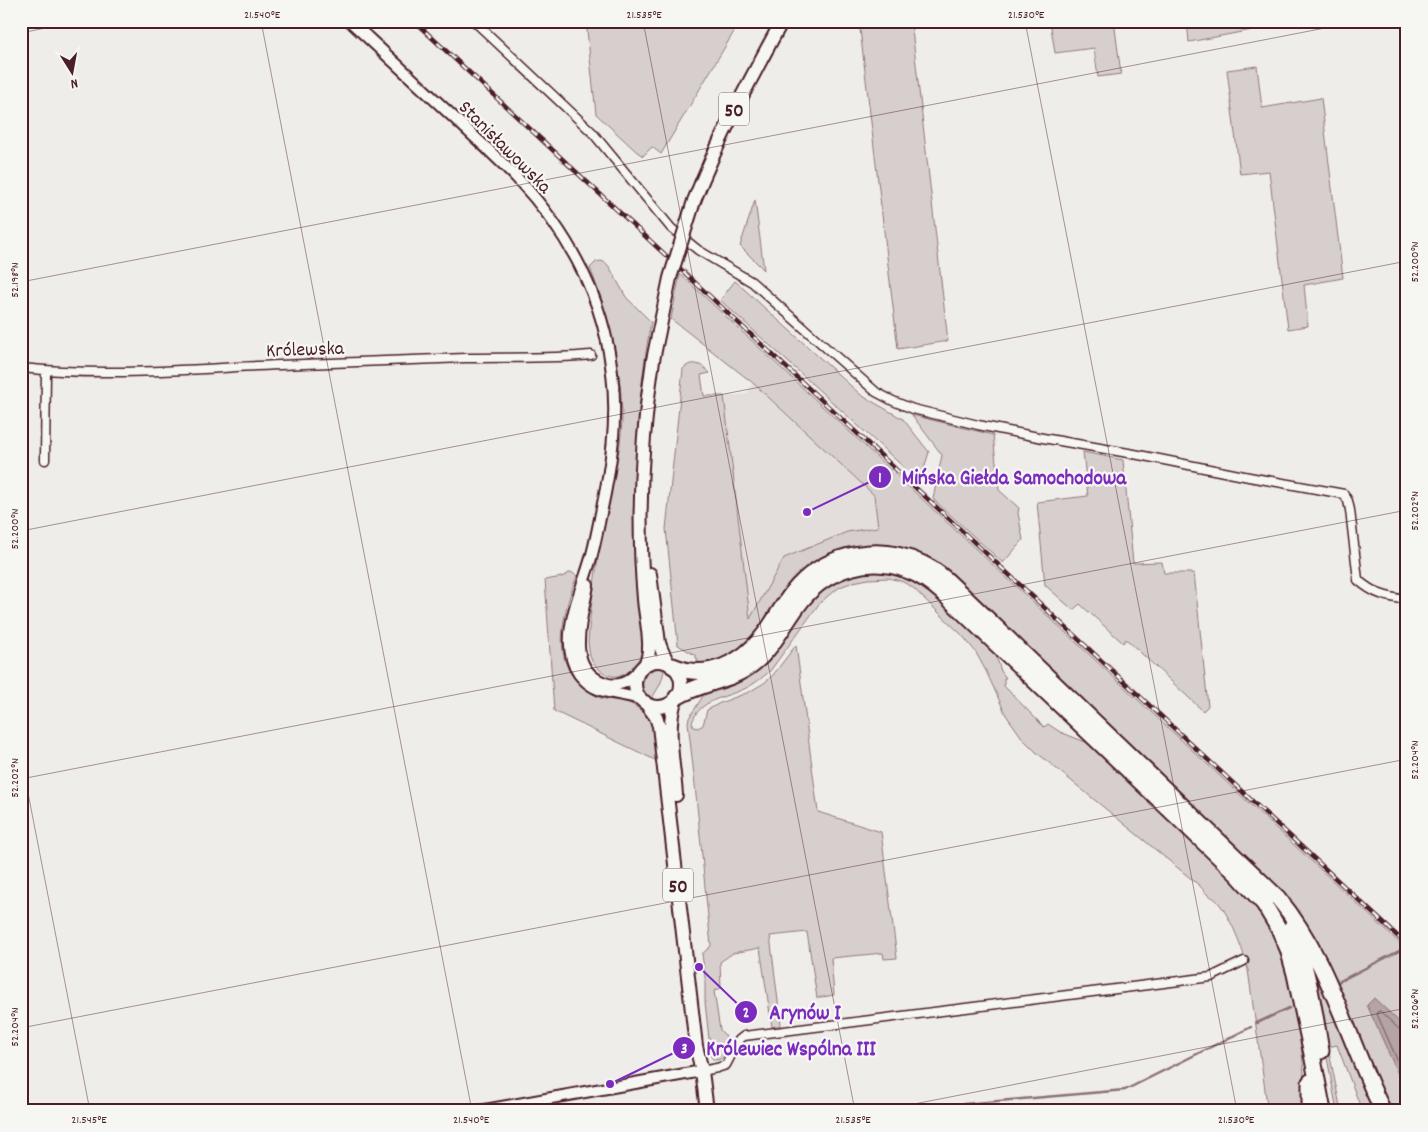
<svg xmlns="http://www.w3.org/2000/svg" width="1428" height="1132" font-family="Dekko,sans-serif">
<rect width="100%" height="100%" fill="#efedea"/>
<filter id="ink" filterUnits="userSpaceOnUse"><feTurbulence type="fractalNoise" baseFrequency=".02" numOctaves="2"/><feDisplacementMap in="SourceGraphic" scale="10" xChannelSelector="R" yChannelSelector="G"/><feConvolveMatrix kernelMatrix="1 2 1 2 8 2 1 2 1" color-interpolation-filters="sRGB"/></filter>
<g filter="url(#ink)">
<path fill="#e3dedc" d="M753,383l121,112 4,33 -31,4 -97,88 -26,-224 23,-2z"/>
<path fill="#d7cfce" stroke="#90777c" d="M586,21h148l1,9 -74,124 -9,-7 -9,9 -6,-4 -41,-38z
M859,21h52l37,320 -50,8z
M1050,21h64l7,53 -23,3 -4,-29 -39,5z
M1187,21h64l1,9 -63,12z
M1257,66l5,42 59,-10 22,180 -39,7 4,41 -20,3 -19,-158 -29,3 -13,-104z
M755,200l9,70 -24,-24z
M601,261l5,2 4,5 16,29 25,25c-14,76 -17,146 -15,223 1,18 1,36 2,53 1,15 6,39 4,53 -1,6 -6,12 -10,17 -12,15 -30,8 -40,-7 -3,-6 -3,-12 -4,-19 3,-41 9,-83 17,-124 6,-32 16,-65 17,-98 0,-52 -13,-104 -32,-152l6,-6z
M680,274l727,676v161h-19l-70,-158 -114,-133 -46,-50 -214,-199 -63,-24 -114,75 -30,32 -36,13 -6,-12 -17,-10 -12,-116 17,-160c9,-10 20,-4 27,4l-9,2 3,21h20l26,223 34,-61 63,-26 31,-5 -4,-32 -121,-112 -82,-64z
M735,281l126,114 42,24 26,33 -9,30 -200,-182z
M912,415l81,20 6,55 20,18 -1,5 5,27 -20,23 -70,-64 9,-44z
M1083,452l40,8 10,103 29,-1 2,11h30l14,133 -5,5 -77,-72 -3,4 -43,-39 -7,6 -28,-25 -8,-83 51,-6z
M876,569l44,11 74,70 7,21 5,7h-2v8l40,41 4,-3 12,8 28,11 149,139 23,25 13,20 15,40 14,86 3,31v27h-37l-20,-141c-4,-19 -19,-58 -33,-71 -4,-3 -3,-1 -7,-4 -3,-2 -5,-6 -8,-9l-164,-134 -13,-13 -17,-24 -20,-44 -11,-20 -13,-16 -50,-48 -11,-6 -13,-3 -19,1 -16,3 -13,5 -11,8 -10,9 -49,67c-8,7 -17,14 -26,18 -19,9 -45,10 -52,34l2,4 4,1 5,-3 4,-15 13,-7 29,-11 15,-9 9,-8 23,-30 22,167 63,20 16,126 -13,1 -1,-6 -52,5 3,37 -17,3 -10,-66 -37,4 11,89 -9,2 -12,-79 -27,5 -13,9 1,26 -7,3 6,39 11,12c-4,9 -6,19 -17,18l-3,-3 -6,-55v-25l-3,-23 9,-8c-8,-75 -14,-149 -23,-224l1,-4 16,-25 3,-1 -1,-3 101,-89 36,-27z
M571,572l6,4c-17,43 -30,100 24,122 6,2 13,1 19,2 12,2 23,12 32,20l5,41 -103,-50 -9,-131 17,-3z
M659,668l5,1c-1,12 -6,20 -13,30 -14,-10 -9,-28 8,-31z
M1298,931l80,180h-16l-25,-66 -9,2 13,64h-4l-20,-107z"/>
<path fill="#b4a4a5" stroke="#8a6f74" d="M1374,998l33,31v65l-40,-89z"/>
<g fill="none" stroke-linecap="round" stroke-linejoin="round">
<path stroke="#74545c" stroke-width="1" d="M1407,1032l-6,-1 -21,-20 -3,1v2l30,68"/>
<path stroke="#8a6f74" stroke-width="2.5" d="M1338,982l63,-32 6,-6
M1257,1023l32,-15
M909,1111l9,-3 207,-18 126,-63"/>
<g stroke="#4a1f2b" stroke-width="11">
<path id="minor" d="M474,21l118,111 79,96 27,22 54,32 124,110 17,9 20,8 65,16 65,13 91,16 115,23 95,17 4,7 2,9 8,70c16,14 28,17 49,20
M21,368c94,10 189,-1 283,-4 54,-2 108,-4 162,-6 42,-1 84,1 125,-3
M45,460l1,-89
M702,1071l15,-3 9,-3 13,-25 5,-4 467,-59 33,-16"/>
</g>
<g stroke="#4a1f2b" stroke-width="14">
<path id="tertiary" d="M350,21c38,35 75,70 113,105 18,17 37,34 54,52 51,54 87,120 95,195 6,48 -1,94 -11,140 -3,15 -6,31 -10,45 -7,25 -19,50 -21,76 -1,14 1,29 9,40 17,23 40,17 63,26
M588,585c-5,31 -25,83 17,98 15,5 24,-2 34,-12
M479,1111l223,-40"/>
</g>
<g stroke="#4a1f2b" stroke-width="16">
<path id="primary" d="M694,201c24,-62 56,-121 88,-180
M650,574l9,69 3,8 6,12
M635 684a23 23 0 1 1 46 0a23 23 0 1 1-46 0Z
M644,666c11,-14 1,-49 0,-67 -7,-80 -3,-160 9,-239
M645,702l11,15 3,9 37,320 6,25 5,40
M676,795c-2,-32 -11,-66 0,-97"/>
</g>
<g stroke="#4a1f2b" stroke-width="19">
<path id="motorway" d="M673,666c34,15 69,-3 90,-30 13,-16 21,-35 35,-50 32,-34 83,-43 125,-22 13,6 23,15 33,25l322,309c51,61 70,143 105,213
M677,697c24,-15 54,-15 77,-34 21,-17 31,-42 48,-63 26,-32 69,-45 107,-29 14,5 25,14 35,23l293,280 27,30 16,27 8,18 7,25 17,80 11,57
M1291,928c17,39 23,81 30,123
M1310,1111v-29"/>
</g>
<use href="#minor" stroke="#f6f6f2" stroke-width="8"/>
<use href="#tertiary" stroke="#f6f6f2" stroke-width="10"/>
<use href="#primary" stroke="#f6f6f2" stroke-width="12"/>
<use href="#motorway" stroke="#f6f6f2" stroke-width="15"/>
<g stroke="#4a1f2b" stroke-width="4.5">
<path id="rail" d="M414,21l993,924"/>
</g>
<use href="#rail" stroke="#f6f6f2" stroke-width="2.5" stroke-dasharray="8" stroke-linecap="butt"/>
<g stroke="#4a1f2b" stroke-width="16" stroke-linecap="butt">
<path id="primary-bridge" d="M653,360l17,-82 24,-77"/>
</g>
<use href="#primary-bridge" stroke="#f6f6f2" stroke-width="12"/>
</g>
</g>
<path fill="none" stroke="#4a1f2b" stroke-width="1" stroke-opacity="0.45" d="M261,21l211,1090M643,21l212,1090M1025,21l212,1090M21,33l59,-12M21,282l1340,-261M21,531l1386,-270M21,757l69,354M21,779l1386,-269M21,1028l1386,-269M878,1111l529,-103"/>
<g text-anchor="middle" stroke-width="4.5" stroke-linejoin="round" paint-order="stroke">
<g fill="#f6f6f2" stroke="#7e6067" stroke-width="1">
<rect x="719" y="92.5" width="30" height="33" rx="4"/>
<rect x="663" y="868.5" width="30" height="33" rx="4"/>
</g>
<g font-size="19" font-weight="bold" fill="#4a1f2b">
<text x="734" y="116">50</text>
<text x="678" y="892">50</text>
</g>
<g font-size="20" fill="#4a1f2b" stroke="#f6f6f2">
<text transform="translate(506 146) rotate(45)" y="7">Stanisławowska</text>
<text transform="translate(305 348) rotate(-2)" y="7">Królewska</text>
</g>
</g>
<path fill="none" stroke="#7b2cbf" stroke-width="2" d="M807 512L880 477M699 967L746 1012M610 1084L684 1048"/>
<g fill="#7b2cbf" stroke="#f6f6f2" stroke-width="2">
<circle cx="807" cy="512" r="5"/>
<circle cx="699" cy="967" r="5"/>
<circle cx="610" cy="1084" r="5"/>
<circle cx="880" cy="477" r="12"/>
<circle cx="746" cy="1012" r="12"/>
<circle cx="684" cy="1048" r="12"/>
</g>
<g font-size="15" text-anchor="middle" font-weight="bold" fill="#fff">
<text x="880" y="482">1</text>
<text x="746" y="1017">2</text>
<text x="684" y="1053">3</text>
</g>
<g font-size="21" text-anchor="middle" font-weight="bold" fill="#7b2cbf" stroke="#f6f6f2" stroke-width="4.5" stroke-linejoin="round" paint-order="stroke">
<text x="1014" y="484">Mińska Giełda Samochodowa</text>
<text x="805" y="1019">Arynów I</text>
<text x="791" y="1055">Królewiec Wspólna III</text>
</g>
<rect width="1428" height="1132" fill="none" stroke="#f6f6f2" stroke-width="55"/>
<g transform="translate(72 72) rotate(169)" stroke="#f6f6f2" stroke-width="4" paint-order="stroke">
<path d="M0-4L9 19L0 12L-9 19Z" fill="#4a1f2b"/>
<text y="-8" font-size="14" font-weight="bold" text-anchor="middle" fill="#4a1f2b">N</text>
</g>
<rect x="28" y="28" width="1372" height="1076" fill="none" stroke="#4a1f2b" stroke-width="2"/>
<g font-size="12" text-anchor="middle" fill="#4a1f2b">
<text x="262" y="18">21.540°E</text>
<text x="644" y="18">21.535°E</text>
<text x="1026" y="18">21.530°E</text>
<text transform="translate(1414 262) rotate(-90)" y="4">52.200°N</text>
<text transform="translate(14 280) rotate(-90)" y="4">52.198°N</text>
<text transform="translate(1414 511) rotate(-90)" y="4">52.202°N</text>
<text transform="translate(14 529) rotate(-90)" y="4">52.200°N</text>
<text transform="translate(1414 760) rotate(-90)" y="4">52.204°N</text>
<text transform="translate(14 778) rotate(-90)" y="4">52.202°N</text>
<text transform="translate(1414 1009) rotate(-90)" y="4">52.206°N</text>
<text transform="translate(14 1027) rotate(-90)" y="4">52.204°N</text>
<text x="89" y="1123">21.545°E</text>
<text x="471" y="1123">21.540°E</text>
<text x="853" y="1123">21.535°E</text>
<text x="1236" y="1123">21.530°E</text>
</g>
</svg>
